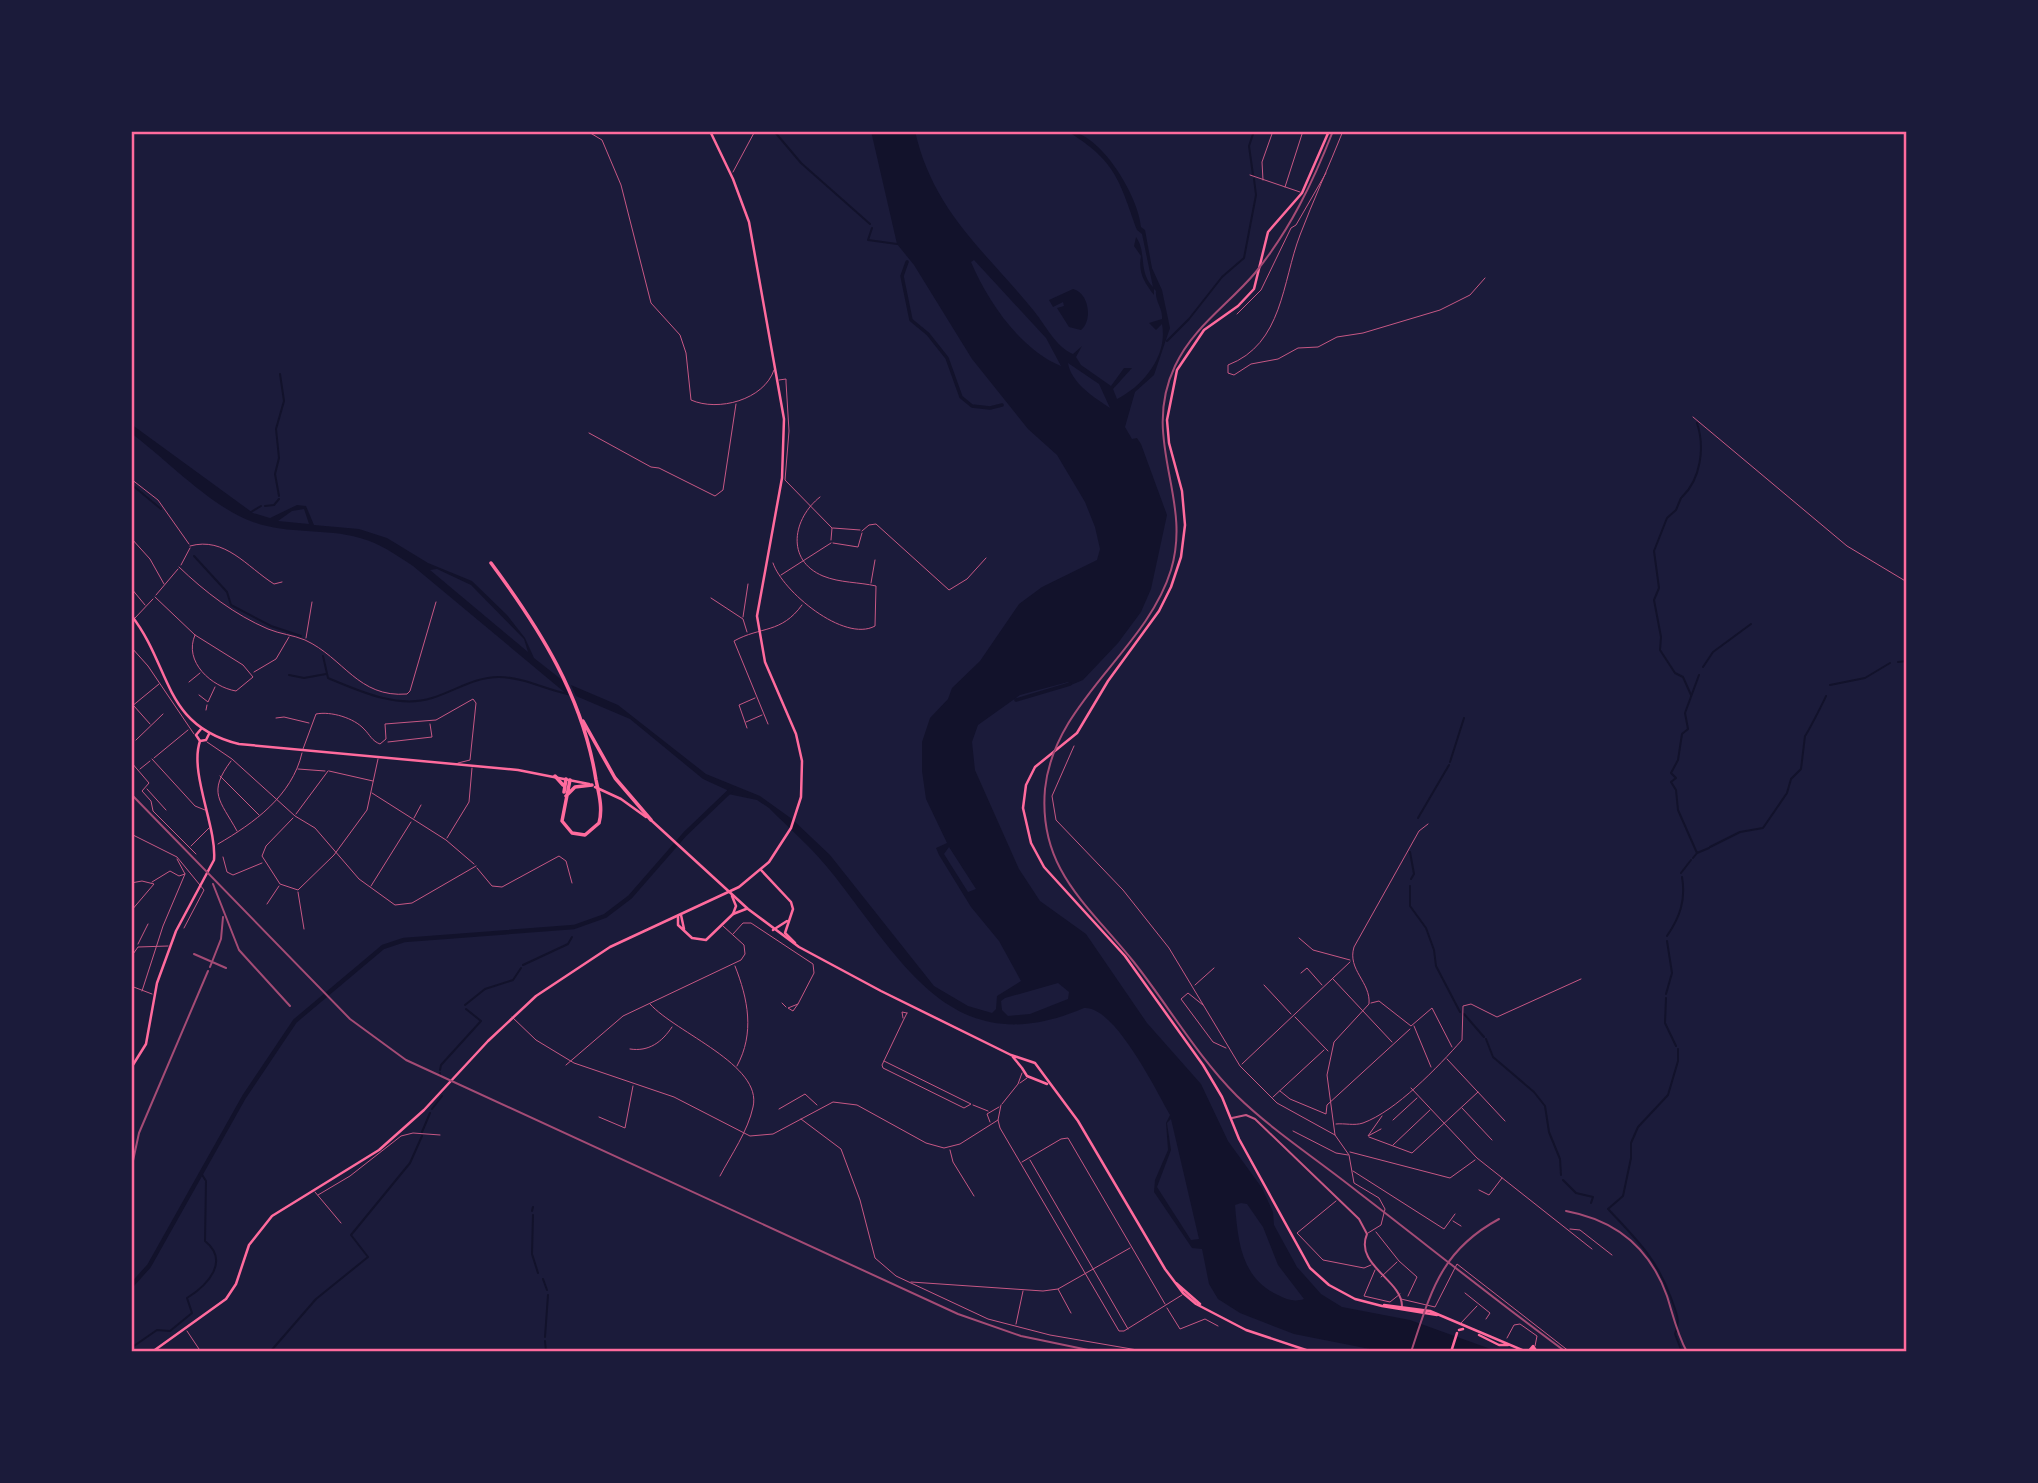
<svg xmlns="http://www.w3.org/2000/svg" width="2038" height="1483" font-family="'DejaVu Sans',sans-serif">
<rect width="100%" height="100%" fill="#1b1b3a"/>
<path fill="#12122b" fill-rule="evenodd" d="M871,131h44c18,80 70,120 119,180 12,15 22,36 39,43l9,-8 -6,11 5,8 30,21 13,-18h8l-19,21 4,10c26,-13 51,-43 45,-75l-6,6 -7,-7 13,-4c1,-11 -7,-17 -6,-28l-2,-2v6c-10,-13 -16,-23 -13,-39l-7,-10 2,-9c11,15 2,35 17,50l-11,-53 -5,-4c-18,-50 -21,-69 -70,-99 33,0 72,66 74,96l4,3 7,38 10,22 8,38 -16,47 -19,17 -10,35 7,12 5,-1 4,6 26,71 -16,74 -10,23 -23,31 -35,37 -12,5 -3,-3 -48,13 -42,30 -6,17 3,28 44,99 21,32 46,33 61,89 54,61 27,57 34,47 11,24 1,13 23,42 24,27 21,13 68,13 89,32h-114l-91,-18 -54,-21 -22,-14 -9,-15 -7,-35 -10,-1 -38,-56 1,-12 13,-30 -2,-27 4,-8c-14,-25 -56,-110 -86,-107 -132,57 -181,-46 -252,-135 -18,-23 -42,-44 -63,-65l-12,-8 -29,-6 -1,-4 -24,-11 -73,-60 -54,-23 -5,-11 47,20 88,69 54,22 32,23 38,36 104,131 34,20 24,7 4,-4 1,-13 24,-15 -22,-40 -28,-34 -32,-52 -3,-7 11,-5 -21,-44 -4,-28v-29l8,-24 18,-19 4,-11 28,-27 39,-57 23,-17 55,-27 3,-11 -5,-22 -10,-25 -28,-47 -29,-26 -56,-70 -58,-94 -17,-21zM974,260l72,78 15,28c-40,-16 -73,-64 -90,-104zM1068,363l31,21 11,24c-15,-10 -39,-25 -42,-45zM949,847l27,42 -8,3 -24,-38zM1058,983l11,9 -1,7 -38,15 -22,2 -6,-6 -1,-9 4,-3zM1171,1119l28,120 -8,1 -34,-53 14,-37 -4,-27zM1241,1203l6,1 16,23 15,38 26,34c-9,3 -17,1 -26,-4 -37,-17 -40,-54 -43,-90z
M1073,289c16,4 20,31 8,41l-12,-3 -12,-19 7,-2 -1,-4 -10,5 -4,-7z
M131,424l122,89 17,5 27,-13 9,1 8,19 45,4 28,9 41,25 44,18 35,34 18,23 9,20 28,22 7,16 -156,-130c-17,-11 -33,-23 -53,-28 -35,-10 -72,-3 -107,-16 -42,-15 -86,-62 -122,-89zM304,509l5,15 -31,-3 14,-10zM437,569l34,16 53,54 4,13 -98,-82z"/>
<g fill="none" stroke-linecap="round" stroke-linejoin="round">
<path stroke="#12122b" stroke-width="2" d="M774,131l27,32 69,61
M1253,175l-4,-29 5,-15
M872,228l-4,12 29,4
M1167,341l22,-22 33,-42 22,-19 12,-63 -2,-16
M131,484l30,25
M279,496l-4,-22 4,-16 -3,-29 8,-28 -4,-27
M1682,497c19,-18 23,-50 15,-74
M1681,498l-5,12 -9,8 -13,33 5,37 -5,12 7,37 -1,13 15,23 8,4 8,18
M265,506l9,-1 5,-6
M251,512l10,-6
M194,556l33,36 4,13 40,21 30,10
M323,656l5,22c31,13 70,31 104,20 23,-7 42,-21 67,-21 22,0 46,12 68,17
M1898,662l9,-1
M1703,667l10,-15 38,-28
M289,675l15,3 22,-4
M1830,685l35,-7 25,-15
M1450,762l14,-44
M1418,818l31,-53
M1710,847l30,-15 23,-4 24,-35 4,-14 10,-10 4,-33c2,-2 19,-35 21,-40
M1410,852l4,22 -3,5
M1697,853l12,-5
M1693,858l4,-5 -19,-43 -2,-20 -5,-8 5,-4 -5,-5 7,-13 4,-26 6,-5 -3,-16 14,-38
M1681,873l10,-13
M1410,886v20l16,22 8,22 2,16 24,46
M1667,936c13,-19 19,-36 15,-59
M523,965l45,-21 4,-7
M1666,994l6,-21 -5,-32
M1666,998l-1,25 11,23
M465,1005l20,-16 28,-9 8,-12
M1464,1014l20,23
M1486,1039l7,18 41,35 11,14 4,26 11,27 1,16
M440,1070l1,-5 40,-44 -15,-12
M440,1073v3
M432,1109l10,-13
M422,1132l8,-19
M1563,1180l13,13 17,4 -2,6
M1608,1209l15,-13 8,-38v-15l7,-16 30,-32 10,-34v-12
M1609,1210c28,30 48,49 62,88 5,14 10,23 4,36l7,18
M532,1211l1,-4
M533,1215l-1,39 6,19
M543,1279l4,11
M545,1337l3,-42
M545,1341l1,11
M131,1348l26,-18 13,1 22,-18 -5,-15c21,-13 43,-37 18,-57l1,-60 -5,-8
M270,1352l46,-53 52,-42 -17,-22 59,-72 12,-27"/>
<path stroke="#12122b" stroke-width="3.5" d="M907,262l-5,14 9,44 17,14 19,24 14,39 11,9 18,2 12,-3
M1016,700l54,-16"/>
<path stroke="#12122b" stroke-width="4.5" d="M131,1286l18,-20 95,-169 51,-76 88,-74 21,-7 170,-13 31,-11 25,-19 55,-63 46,-44"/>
<path stroke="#c65784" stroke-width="1" d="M587,131l15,9 19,45 30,118 29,32 6,18 5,47c27,12 73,0 83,-30
M1343,131c-14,35 -30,70 -43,104 -18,47 -17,109 -72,130v8l6,2 17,-11 27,-5 20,-11 20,-1 19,-10 26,-4 77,-23 30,-15 15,-17
M733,172l22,-41
M1250,175l50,17
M1263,180l-1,-18 11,-31
M1285,187l18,-56
M1237,314l24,-24 30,-62 5,-3 30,-52
M779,380l7,-1v3l3,49 -4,49 47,48
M1693,417l154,129 60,36
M589,433l62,34 8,1 56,28 8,-6 13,-86
M131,479l27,21 31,44
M833,528l27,2
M862,531l7,-6 7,-1 73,66 18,-11 19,-21
M131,538l19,21 14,25
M831,540l1,-12
M833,543l25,4 4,-14
M190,546c35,-10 57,21 84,38l8,-2
M773,563c9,28 71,80 102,63l1,-40c-17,-4 -36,-3 -53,-10 -38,-16 -30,-58 -3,-79
M181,565l9,-17
M179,567c26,25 56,48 89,62 12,5 25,6 37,11 39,18 53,58 102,54l3,-3 26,-89
M781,575l50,-32
M871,583l4,-23
M131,588l14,17
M156,595l22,-26
M155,597l40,38 48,30 10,12 -17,14c-24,-4 -53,-29 -41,-56
M711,598l32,21 4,13
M743,617l5,-33
M135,618l18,-19
M306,638l6,-36
M131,647l17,19 46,68
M254,672l22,-13 13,-22
M189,682l11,-9
M199,695l9,7 7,-15
M134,706l16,18
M131,707l28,-23
M206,710l1,-5
M276,718l8,-1 25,6
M746,722l16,-7
M768,724l-34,-83c27,-15 47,-7 68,-36
M747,728l-8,-23 16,-7
M136,740l27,-26
M207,742l25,17 63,57 20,12 44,51 36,26 17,-2 64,-37
M388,742l44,-5 -2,-13
M1074,746l-22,50 4,24 67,70 46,58 71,118 37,37 58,32
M303,749l13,-35c15,-3 38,4 48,15 6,6 8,12 16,15l6,-5 -1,-15 51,-4 37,-21 3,4 -6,57 -12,3
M154,758l34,-28
M152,759l43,47 10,4
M231,761c-24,32 -11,39 6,70
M131,762l18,21 -7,8 9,10 2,10 43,43
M140,769l10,-8
M298,769l27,2
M329,771l44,10
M220,776l39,39
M147,789l19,21
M372,793l74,47 28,24
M296,814l32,-43
M293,818l-27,28 -4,10 18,28 18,6 36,-35 33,-45 11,-51
M414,818l7,-13
M131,834l46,23 27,33 -20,38
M447,838l22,-36 3,-34
M218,844c36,-21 74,-48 84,-91
M191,846l18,-18
M223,857l4,15 6,3 29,-12
M477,868l15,18 10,1 57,-31 7,5 6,22
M152,882l18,-11 9,5 6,-2 -8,-15
M131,883l11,-2 12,3 -23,27
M371,886l40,-64
M298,892l6,37
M267,904l12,-18
M733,934l10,-11h8l62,41 1,9 -16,31 -10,4 5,3 5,-7
M1299,938l14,12 37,10
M138,944l10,-20
M131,957l7,-10 30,-1
M735,966c13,33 20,67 2,100
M1301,973l6,-5 15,17
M1333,979l59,63
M1195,985l19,-17
M1264,985l27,29
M131,986l21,8
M142,991l21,-65 22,-52
M782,1003l4,4
M1371,1003l8,-2 32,25 21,-18 20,39
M650,1004c26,29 113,61 103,103 -5,24 -22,48 -33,69
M1203,1005l-15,-12 -7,6 32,43 13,6
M512,1017l24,23 38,23 100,34 76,39 23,-2 60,-32 24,3 69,38 18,5 16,-4 38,-24
M1295,1017l33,34
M903,1018l-1,-6 5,1
M1414,1026l17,41
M630,1049c19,3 32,-7 42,-22
M1447,1059l58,62
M884,1061l87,43 -7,4 -81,-40 -1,-3 21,-44 4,-8
M1242,1064l108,-102
M566,1065l57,-49 118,-56 4,-6 -1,-9 -21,-19
M1020,1083l7,-5
M1411,1088l66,70 115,91
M1280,1091l10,8 36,15 1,-9 83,-76
M1273,1097l51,-47
M1002,1104l16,-20 4,-11
M973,1105l15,6
M1001,1105l-3,15 2,8 119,203h5l58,-36
M1462,1108l30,32
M779,1109l26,-15 12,11
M599,1117l26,11 8,-42
M801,1119l40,30 19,51 15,58 21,18 92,43 62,16 99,17
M1393,1120l24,-22
M990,1122l-3,-8 12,-7
M1336,1124c9,-1 18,2 27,-1 33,-12 75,-56 99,-83l1,-34 8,-2 26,13 84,-38
M1381,1129l-13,7 14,-20
M1293,1131l43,22 12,2
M1369,1137l43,16 66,-61
M1393,1145l37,-35
M950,1150l3,12 21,34
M1350,1152l100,26 25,-18
M1030,1160l98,169
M1022,1162l39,-23 7,-1 97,166
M1353,1171l91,58 11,-15
M1479,1190l10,5 13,-17
M315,1192l26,31
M318,1195l32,-19 51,-40 12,-3 27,2
M1336,1201l-39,32 26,27 41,8 7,-3
M1453,1221l8,5
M1570,1229l10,1 32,25
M1376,1232l23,29 18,16 -9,19
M1368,1233l13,-8 4,-16 -6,-11 -25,-15 -5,-28 -14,-20 -8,-60 7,-33 35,-38c2,-22 -22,-34 -15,-57l65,-116 9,-7
M1375,1270l-11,26 26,6 10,-8
M1381,1277l16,-15
M911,1282l132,9 15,-2
M1465,1293l25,20 -4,6
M1401,1299l34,8 22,-43 113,88
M1167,1308l13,21 25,-10 13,7
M1071,1313l-13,-24 72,-41
M1461,1323l16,-17
M1016,1324l7,-33
M187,1331l14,21
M1507,1338l7,-13 6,-1 17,12 -2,10"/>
<path stroke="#c65784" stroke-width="2" d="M1232,1118l14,-3 9,4 104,100 8,15c-13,31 35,46 35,72"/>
<path stroke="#ff6b9d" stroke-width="2.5" d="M131,615c41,52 31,110 108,129l279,26 71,14
M200,741l6,-1 3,-6
M761,870l30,32 2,7 -8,24 10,10
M681,915l3,14
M678,917v8l14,13 14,2 27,-26 3,-8 -4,-10
M131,1068l15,-24 11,-61 19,-52 38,-71c3,-33 -25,-87 -14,-119l-4,-6 5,-6
M152,1352l74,-53 10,-15 13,-39 23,-29 107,-66 45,-40 64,-69 48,-45 74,-49 129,-60 30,-25 22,-34 10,-31 1,-36 -6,-27 -31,-72 -8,-46 25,-138 2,-59 -35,-197 -16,-43 -23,-48"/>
<path stroke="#ff6b9d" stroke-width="2.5" d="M1329,131l-27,62 -34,39 -14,57 -16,17 -34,24 -27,40 -10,50 2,23 13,48 3,34 -4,32 -10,30 -12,24 -51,70 -31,52 -42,34 -9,18 -3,23 8,35 13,24 81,89 78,109 19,32 17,42 71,129 19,17 26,14 27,7 55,9
M595,787l26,12 25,18
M652,821l96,88 51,38 82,44 130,64 24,8 43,58 87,148 18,24 13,11 50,26 66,22
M733,914l13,-5
M773,930l14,-9
M1013,1057l9,11
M1022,1068l5,8 20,8
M1176,1283l24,21
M1384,1305l46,6 97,41
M1459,1330l4,-1
M1479,1335l20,10h9
M1451,1352l6,-19
M1528,1352l5,-6 4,6"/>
<path stroke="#ff6b9d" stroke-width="3.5" d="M491,563c49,66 92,134 105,217 3,14 7,29 3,43l-14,12 -13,-2 -10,-12 8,-41
M583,721l32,57 36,42
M555,776l8,9
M564,792l2,-13
M566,796l9,-9 17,-2"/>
<path stroke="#a44b75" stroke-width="2" d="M1333,131c-20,51 -43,99 -78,142 -27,32 -62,54 -80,93 -35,74 18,132 -4,204 -25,81 -117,131 -126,219 -7,80 43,116 88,172 35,44 64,95 104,135 36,35 81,64 121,96 69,53 137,108 208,160
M131,794l219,225 56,41 552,254 63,22 77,16
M213,884l26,66 51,56
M194,954l32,14
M210,967l11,-28 2,-22
M131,1170l8,-37 69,-162
M1566,1211c49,9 84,37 101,85 6,19 10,38 20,56
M1411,1352c20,-60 29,-101 88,-133"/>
</g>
<rect width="2038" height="1483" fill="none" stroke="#1b1b3a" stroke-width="266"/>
<rect x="133" y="133" width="1772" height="1217" fill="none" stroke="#ff6b9d" stroke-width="2.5"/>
</svg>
